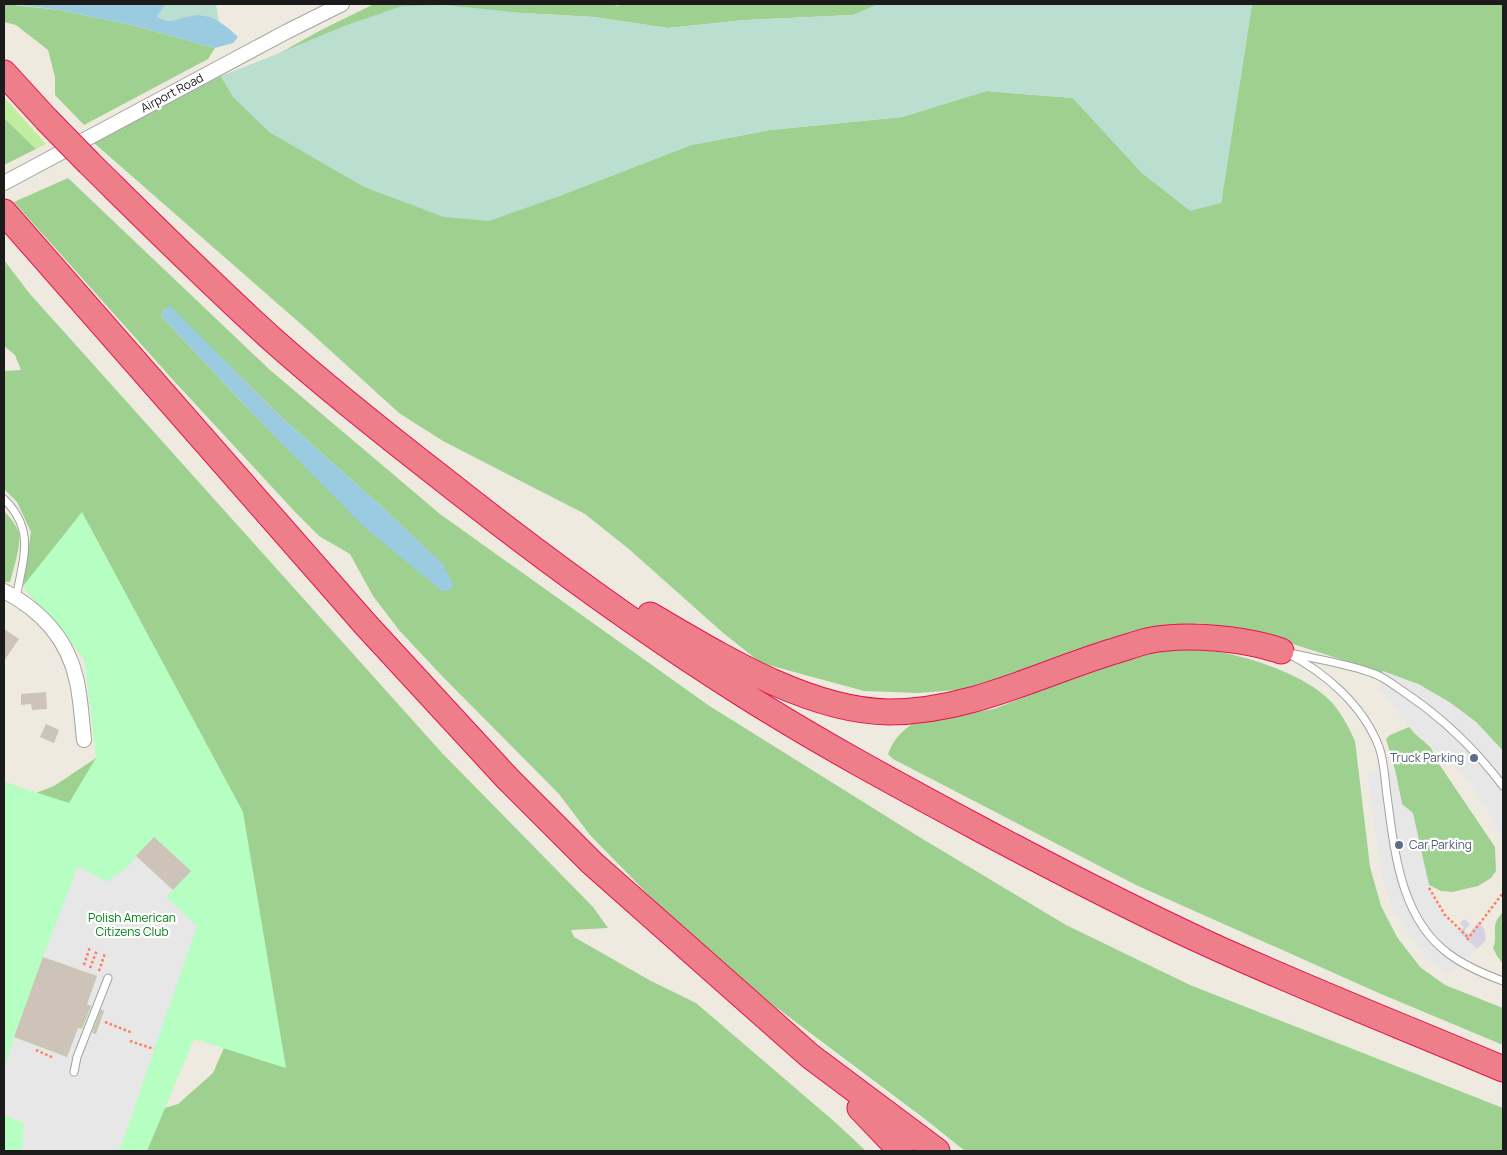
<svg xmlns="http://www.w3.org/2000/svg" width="1507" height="1155" font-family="Manrope,sans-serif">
<rect width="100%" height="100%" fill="#eeeadf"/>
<path fill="#c0ee9f" d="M4,97l42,47 -10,5 -32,-31z"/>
<path fill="#9ed190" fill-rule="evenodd" d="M4,4l56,6 72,15 83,23 -7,11 -124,66 -29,-30v-18l-7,-27 -32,-25 -12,-3z
M374,4h238l6,2 2,-2h259l-26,11 -108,5 -77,8 -74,-11 -72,-4 -244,41 43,-24z
M1252,4h251v747l-27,-29 -27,-20 -31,-18 -160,-51 -58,-10 -60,7 -171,59 -50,4 -55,-2 -103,-28 -39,-31 -92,-82 -45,-36 -142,-73 -44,-28 -89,-81 -216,-189 127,-67 12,21 321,101 137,-53 79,-15 132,-13 84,-26 87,7 70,76 78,29z
M4,118l32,31 -32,16z
M68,178l202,192 170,144 268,191 213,133 145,87 124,60 313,123v43h-538l-40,-32 -156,-117 -100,-86 -79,-81 -31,-41 -117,-118 -43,-46 -26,-34 -23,-42 -31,-18 -23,-23 -122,-132 -160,-179zM170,307l111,110 100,89 61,58 11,23 -195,-168 -97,-103 3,-7z
M4,260l26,34 412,459 151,154 15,21 -37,2 3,7 77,44 45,22 140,120 30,28h-748l27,-37 33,-10 35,-31 14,-32 -151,-226 -72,-33 32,11 18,-7 42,-28 7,-16 -19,-84 -61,-72 8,-54 -14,-30 -13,-13v-118l17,-1 -6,-15 -11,-9z
M4,511c5,5 14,16 15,23 2,13 -6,36 -9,48h-6z
M1162,650c17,0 34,-1 50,1 37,5 98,25 122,54 9,11 15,23 21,36l15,126 11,39 16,31 23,30 25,18 58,23v37l-122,-51 -245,-109 -243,-126 -5,-5c5,-14 13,-22 24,-30l82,-15 121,-48z
M1409,727l22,21 8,16 56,83 1,24 -5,7 -13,8 -26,6 -11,-1 -12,-6 -27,-81 -7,-34 -9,-31 4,-4z
M1502,913h1v51l-6,-8 -4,-8c6,-14 -4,-21 9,-35z"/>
<path fill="#baded0" d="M166,4h50l3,18c-5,-2 -13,-7 -19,-7 -16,-1 -28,12 -43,1z
M879,4h373l-31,199 -31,8 -47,-37 -70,-76 -87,-7 -84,26 -132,13 -79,15 -137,53 -65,23 -45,-4 -80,-30 -95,-55 -36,-35 -12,-21 56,-22 67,-28 58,-20 43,-1 77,8 72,4 75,11 76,-8 108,-5z"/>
<path fill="#b6fec2" d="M82,512l161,300 43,256 -92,-29 -47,112h-143v-369l65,21 27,-45 -12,-100 -61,-72z"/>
<path fill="#e7e7e7" d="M1383,671l35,13 31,18 27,20 27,29v92l-16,-34 -19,-28 -16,-17 -37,-30 -36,-45z
M1395,770l7,34 11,9 18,81 14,23 32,32 -30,26 -22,-18 -32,-45 -11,-36 -15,-102z
M136,856l37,34 -7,7 31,29 -77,223 -21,2h-77l2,-28 -20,-8v-47l10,-31 53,20 11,-29 18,6 8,-23 -17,-7 10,-28 -54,-19 35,-91 28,16 24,-17z"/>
<path fill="#d5d3e3" d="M1464,919l6,5 -6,7 4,4 10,-12 6,5 2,12 -9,9 -18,-17 5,-5 -4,-3z"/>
<path fill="#9bcbe0" d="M11,4h155l-9,12c13,11 26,-1 41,-1 15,0 30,12 40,22l-5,6 -18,5 -83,-23 -72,-15z
M170,306l111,111 100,89 62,58 11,23 -4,3 -8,1 -79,-65 -105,-107 -97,-103 3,-7z"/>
<path fill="#cec3b8" d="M4,629l15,10 -15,22z
M46,692l1,17 -15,1 -1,-6 -10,1v-11z
M46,724l13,6 -5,13 -14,-6z
M154,837l37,34 -18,19 -37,-34z
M43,957l54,19 -10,28 4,2 -9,23 -4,-1 -11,29 -53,-20z
M101,1009l3,2 -8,23 -4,-1z"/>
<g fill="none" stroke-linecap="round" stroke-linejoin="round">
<g stroke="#a2a2a2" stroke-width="9">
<path id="lane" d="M4,499c32,31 19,60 12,99
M1285,652c40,20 78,53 94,95 6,16 6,39 9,56 7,53 14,117 61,151 16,12 35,20 54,27
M1294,654c27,6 55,10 81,20 10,4 20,12 29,18 39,26 71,57 99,94
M74,1072l3,-15 31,-79"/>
</g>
<g stroke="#a2a2a2" stroke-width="16">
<path id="street" d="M4,183l282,-151 56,-28
M4,591c38,20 64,48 73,91 4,19 5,39 7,58"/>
</g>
<g stroke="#e4144b" stroke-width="27">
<path id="highway" d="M4,73l42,46
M89,163c61,60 121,120 184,177 55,49 113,95 171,140 96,76 194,148 297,213 77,49 157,92 237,135 75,40 150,79 228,115 98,45 198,84 297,126
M4,212l362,413 141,153 85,85 218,193 127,95
M650,615c69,40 157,96 239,97 79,0 148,-37 222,-60 11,-3 24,-8 36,-11 39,-8 97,-3 134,10
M860,1108l41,43"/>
</g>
<path stroke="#ff7c5f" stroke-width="2.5" stroke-dasharray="2.5 2.5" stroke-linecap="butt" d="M1429,888l16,27 24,23
M1467,940l36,-47
M84,965l6,-18
M90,968l7,-18
M99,971l6,-18
M105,1022l28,11
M130,1041l24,8
M36,1050l18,8"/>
<use href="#lane" stroke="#fff" stroke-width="7"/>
<use href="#street" stroke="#fff" stroke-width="14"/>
<use href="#highway" stroke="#ee7e8a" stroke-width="25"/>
<g stroke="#e4144b" stroke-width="27" stroke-linecap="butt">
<path id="highway-bridge" d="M46,119l43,44"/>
</g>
<use href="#highway-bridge" stroke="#ee7e8a" stroke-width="25"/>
</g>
<g fill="#5c6f8a" stroke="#fff" stroke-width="2">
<circle cx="1474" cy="758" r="5"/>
<circle cx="1399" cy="845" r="5"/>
</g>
<g text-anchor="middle" stroke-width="4.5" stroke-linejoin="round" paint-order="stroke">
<g font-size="12" fill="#1b1b1b" stroke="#fff">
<text transform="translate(172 93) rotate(-28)" y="4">Airport Road</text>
</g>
<g font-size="12" fill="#4e5e75" stroke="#fff" text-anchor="end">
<text x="1464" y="762">Truck Parking</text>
<text x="1409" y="849" text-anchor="start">Car Parking</text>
</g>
<g font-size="12" fill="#028016" stroke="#fff">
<text x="132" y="922">Polish American<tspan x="132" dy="14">Citizens Club</tspan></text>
</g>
</g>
<rect width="1507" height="1155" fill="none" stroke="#1b1b1b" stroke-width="10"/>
</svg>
